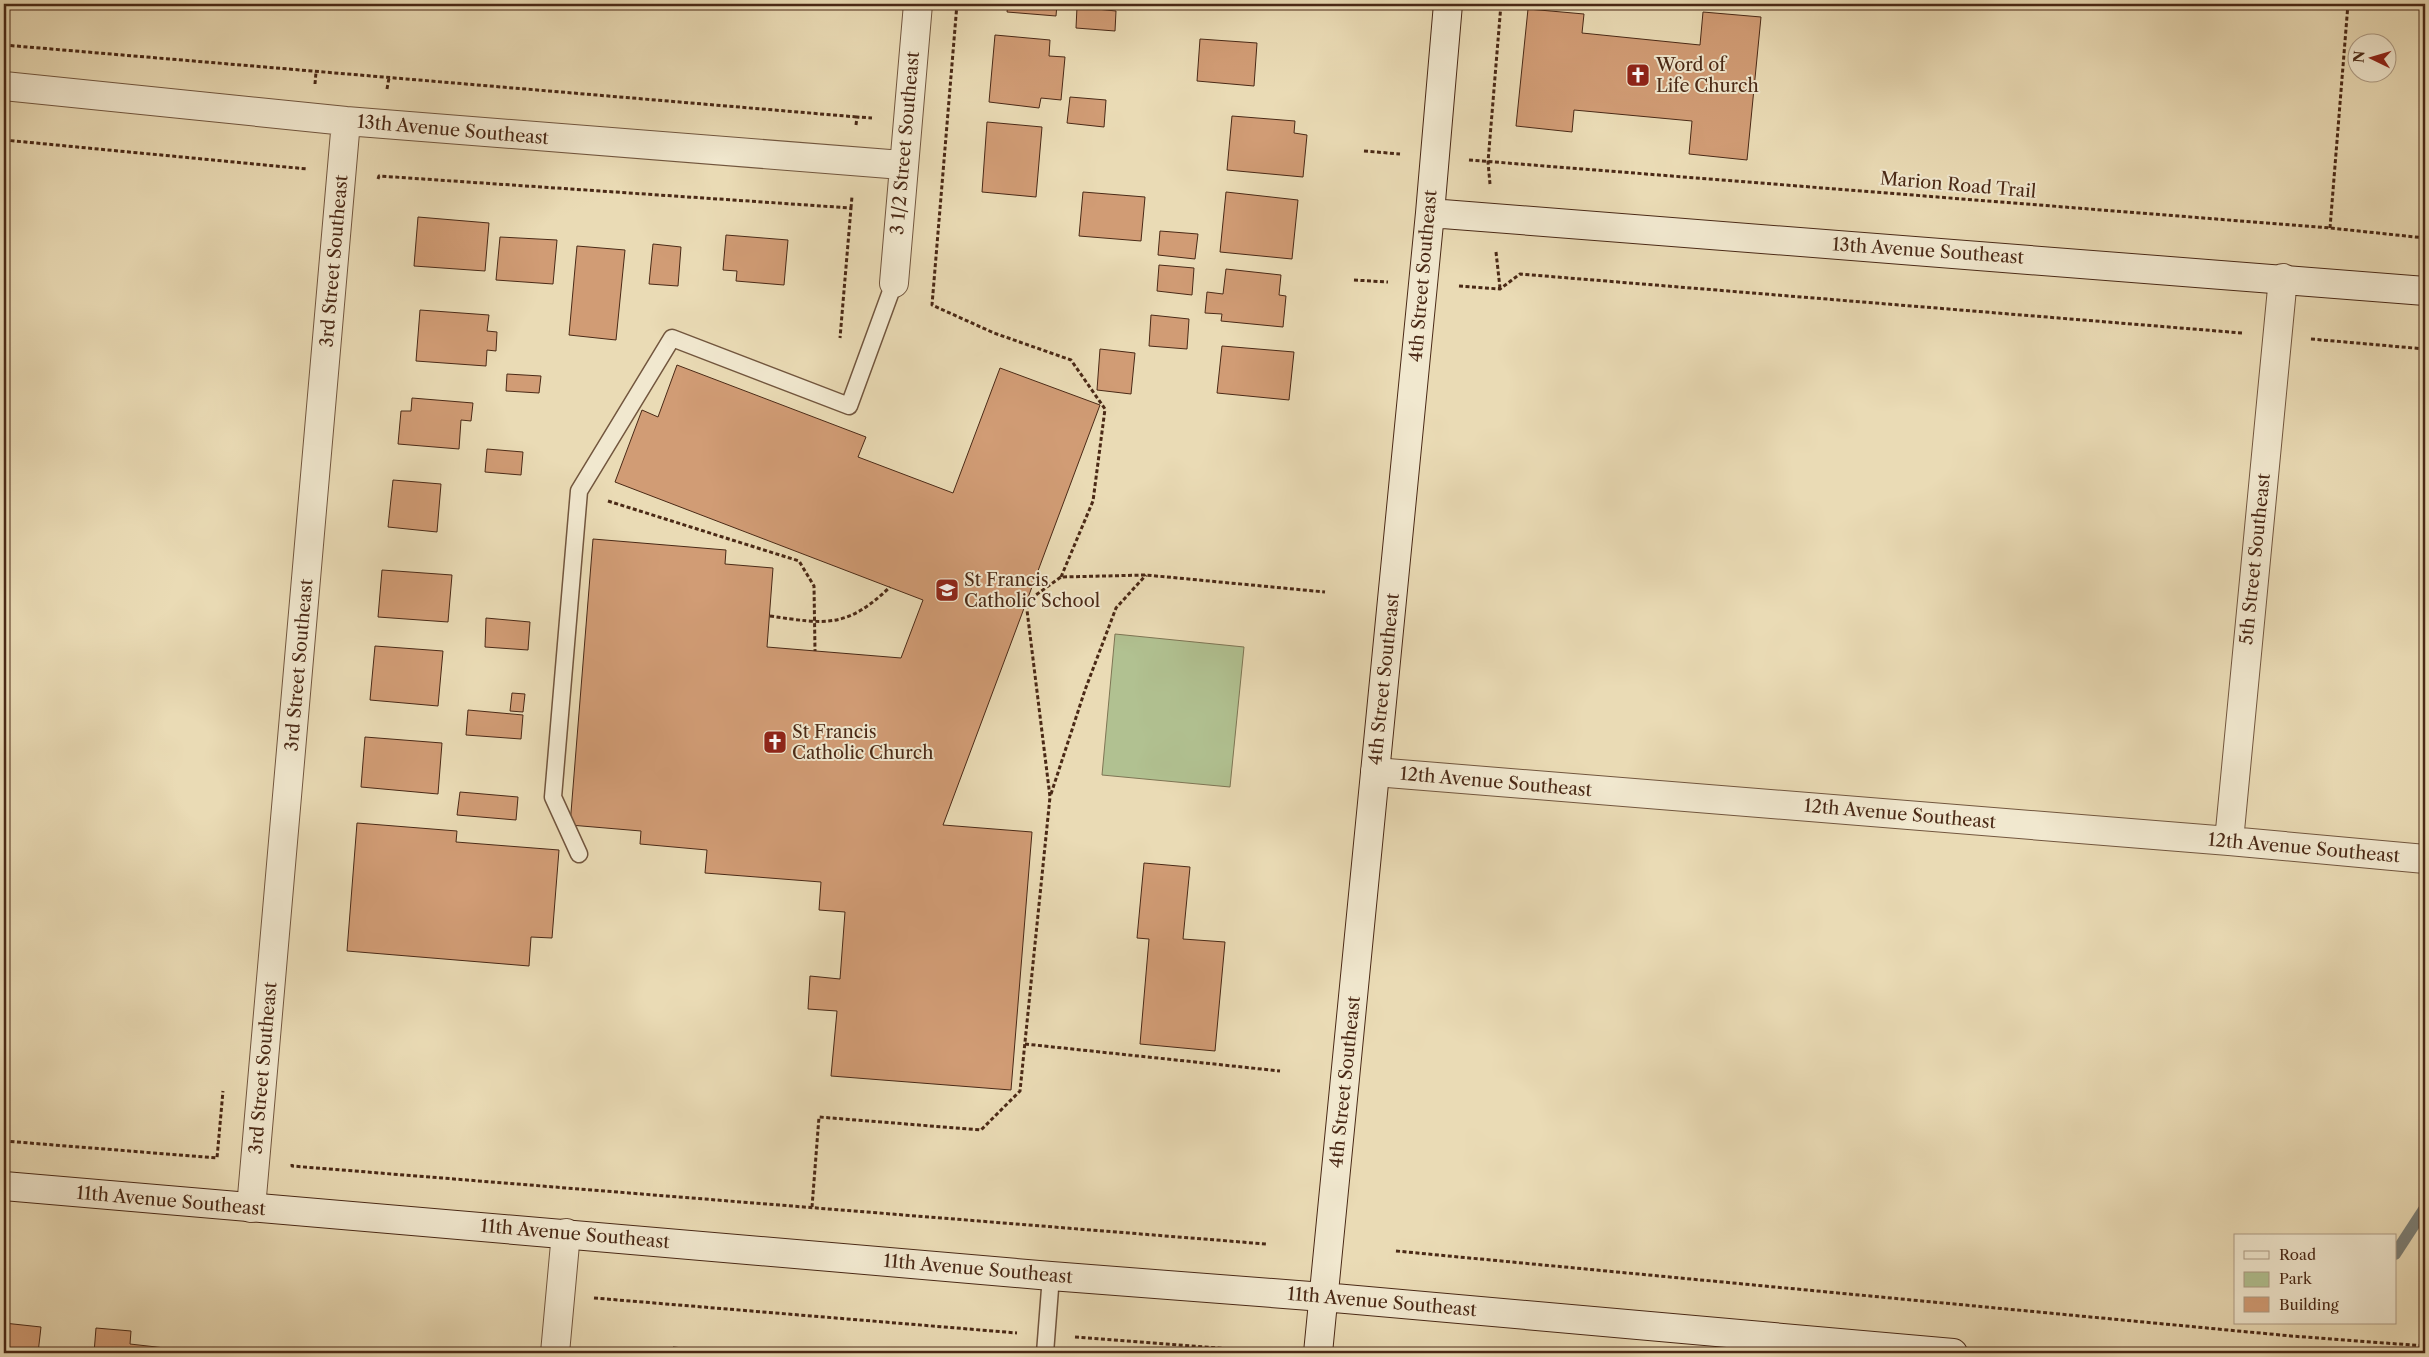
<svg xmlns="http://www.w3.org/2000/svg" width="2429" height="1357" font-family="'Libre Caslon Text',serif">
<rect width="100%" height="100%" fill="#eadbb5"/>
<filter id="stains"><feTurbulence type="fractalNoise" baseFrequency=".004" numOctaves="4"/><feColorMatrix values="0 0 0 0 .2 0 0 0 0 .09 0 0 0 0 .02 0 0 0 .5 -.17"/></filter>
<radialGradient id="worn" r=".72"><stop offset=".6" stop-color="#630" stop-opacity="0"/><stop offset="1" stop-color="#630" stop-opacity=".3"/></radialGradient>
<path fill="#b1c191" stroke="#7e7554" d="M1115,634l129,13 -14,140 -128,-12z"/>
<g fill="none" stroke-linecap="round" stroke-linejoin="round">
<path stroke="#7b7f77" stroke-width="12" d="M2395,1254l30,-46"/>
</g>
<path fill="#d19c75" stroke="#4a2916" d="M1008,4h49l-1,12 -49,-4z
M1266,4h50v4z
M1077,7l39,4 -1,20 -39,-3z
M1528,9l56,5 -2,19 118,12 3,-33 58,5 -14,143 -58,-6 3,-33 -118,-11 -2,22 -56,-6z
M995,35l55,5 -1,16 16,1 -4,43 -20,-2 -2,10 -50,-6z
M1200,39l57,4 -3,43 -57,-5z
M1070,97l36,3 -2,27 -37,-4z
M1232,116l63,5 -1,12 13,2 -4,42 -76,-7z
M987,122l55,5 -6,70 -54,-5z
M1083,192l62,5 -4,44 -62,-5z
M1226,192l72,8 -6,59 -72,-7z
M418,217l71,6 -4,48 -71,-5z
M1160,231l38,3 -3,25 -37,-4z
M726,235l62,5 -4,45 -48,-4 1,-10 -14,-1z
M500,237l57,3 -4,44 -57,-4z
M653,244l28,3 -3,39 -29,-2z
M577,246l48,4 -9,90 -47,-5z
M1159,265l35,3 -2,27 -35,-4z
M1226,269l55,6 -2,20 7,1 -3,31 -62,-6 1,-7 -17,-1 2,-21 16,2z
M420,310l69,5 -2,16 10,1 -1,19 -9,-1 -1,16 -70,-5z
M1151,315l38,4 -2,30 -38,-3z
M1222,346l72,6 -5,48 -72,-7z
M1100,349l35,4 -4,41 -34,-4z
M677,365l189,72 -8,20 95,36 47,-125 100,37 -157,420 89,7 -21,258 -180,-14 6,-65 -29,-2 2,-33 30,3 5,-67 -26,-2 2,-28 -116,-9 2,-23 -67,-6 1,-13 -71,-6 23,-286 133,11 -1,14 48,4 -6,79 134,11 22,-58 -308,-118 27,-72 16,7z
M507,374l34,2 -2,17 -33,-2z
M412,398l61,5 -2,18 -10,-1 -2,29 -61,-5 3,-33h10z
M487,449l36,3 -2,23 -36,-3z
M393,480l48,4 -4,48 -49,-5z
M382,570l70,5 -4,47 -70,-5z
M486,618l44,4 -2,28 -43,-3z
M375,646l68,5 -5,55 -68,-6z
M512,693l13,1 -2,18 -13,-1z
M468,710l55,5 -2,24 -55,-4z
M365,737l77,6 -4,51 -77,-7z
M460,792l58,5 -2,23 -59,-5z
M357,823l100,8 -1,11 103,8 -7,88 -21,-1 -2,29 -182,-15z
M1144,863l46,4 -7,72 42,3 -10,109 -75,-7 9,-105 -12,-1z
M4,1323l37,4 -3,26h-34z
M96,1328l35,3 -1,13 35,4v5h-71z
M673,1347l22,2v4h-22z"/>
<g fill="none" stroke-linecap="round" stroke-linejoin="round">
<g stroke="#72563e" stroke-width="19">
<path id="lane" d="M579,854l-26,-57 26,-306 93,-153 177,68 45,-123
M1045,1353l6,-77"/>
</g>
<g stroke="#72563e" stroke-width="30">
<path id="street" d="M4,86l342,35 556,44
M894,283l24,-279
M1375,772l854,69 196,18
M2229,841l54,-563
M251,1208l95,-1087
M555,1353l11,-120"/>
</g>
<g stroke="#4a2916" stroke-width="30">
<path id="secondary" d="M1430,213l995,78
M4,1186l1047,90 272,21 630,56
M1318,1353l112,-1140 18,-209"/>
</g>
<path stroke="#4a2916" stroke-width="3" stroke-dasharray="4 2.5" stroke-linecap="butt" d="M957,4l-25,301 62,28 77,27 34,49 -12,92 -32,76
M4,45l853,72
M315,84l1,-12
M387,89l2,-11
M856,125l1,-8 15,1
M4,140l303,29
M1364,151l36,3
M1469,160l861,68 95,10
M378,179l1,-3 472,32 -11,130
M1490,184l-2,-22 13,-158
M851,208l1,-12
M2330,228l18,-224
M1496,252l4,36
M1354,280l34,2
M1459,286l41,3 20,-15 722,59
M2311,339l114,10
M608,501l191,60 15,25 1,65
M770,616c56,8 76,13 120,-29
M1051,794l34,-104 31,-82 30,-33
M1025,1044l255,27
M4,1141l213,17 6,-67
M292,1164v2l974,78
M812,1207l7,-90 162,13 39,-39 30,-294 -24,-195 35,-25 85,-2 179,17
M1396,1251l895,85 134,10
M594,1298l423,35
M1075,1337l182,14"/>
<use href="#lane" stroke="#f1e8cf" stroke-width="16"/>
<use href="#street" stroke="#f1e8cf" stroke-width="28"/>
<use href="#secondary" stroke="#f1e8cf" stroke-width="28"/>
</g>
<defs>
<g id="church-square" transform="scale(1.25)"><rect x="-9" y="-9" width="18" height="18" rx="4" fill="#8f2418" stroke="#f1e8cf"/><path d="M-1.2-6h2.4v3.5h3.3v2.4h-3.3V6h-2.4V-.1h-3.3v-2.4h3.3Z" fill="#fff"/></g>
<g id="school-square" transform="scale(1.25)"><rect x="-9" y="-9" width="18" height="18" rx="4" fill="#8f2418" stroke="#f1e8cf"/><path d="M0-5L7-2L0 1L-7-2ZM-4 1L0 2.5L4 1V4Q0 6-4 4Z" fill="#fff"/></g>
</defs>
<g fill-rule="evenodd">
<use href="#church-square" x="1638" y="75"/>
<use href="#school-square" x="947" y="590"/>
<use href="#church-square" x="775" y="742"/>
</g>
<g text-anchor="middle" stroke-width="4" stroke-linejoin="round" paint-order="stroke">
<g font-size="18" fill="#4a2916" stroke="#f1e8cf" text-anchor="start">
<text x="1656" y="71">Word of<tspan x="1656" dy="21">Life Church</tspan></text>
<text x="964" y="586">St Francis<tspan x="964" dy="21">Catholic School</tspan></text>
<text x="792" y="738">St Francis<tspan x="792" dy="21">Catholic Church</tspan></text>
</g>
<g font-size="18" fill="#4a2916" stroke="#f1e8cf">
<text transform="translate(453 130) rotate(5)" y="6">13th Avenue Southeast</text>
<text transform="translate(905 143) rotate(-85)" y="6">3 1/2 Street Southeast</text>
<text transform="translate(1958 185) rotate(5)" y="6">Marion Road Trail</text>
<text transform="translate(1928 251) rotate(4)" y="6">13th Avenue Southeast</text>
<text transform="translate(334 261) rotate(-85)" y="6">3rd Street Southeast</text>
<text transform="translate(1423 276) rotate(-85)" y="6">4th Street Southeast</text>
<text transform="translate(2255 559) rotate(-84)" y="6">5th Street Southeast</text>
<text transform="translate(299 665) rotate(-85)" y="6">3rd Street Southeast</text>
<text transform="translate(1384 679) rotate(-84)" y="6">4th Street Southeast</text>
<text transform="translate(1496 782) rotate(5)" y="6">12th Avenue Southeast</text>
<text transform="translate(1900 814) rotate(5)" y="6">12th Avenue Southeast</text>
<text transform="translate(2304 848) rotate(5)" y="6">12th Avenue Southeast</text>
<text transform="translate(263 1068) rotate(-85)" y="6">3rd Street Southeast</text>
<text transform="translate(1345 1082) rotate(-84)" y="6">4th Street Southeast</text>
<text transform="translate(171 1201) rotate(5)" y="6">11th Avenue Southeast</text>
<text transform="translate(575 1234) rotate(5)" y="6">11th Avenue Southeast</text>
<text transform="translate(978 1269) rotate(5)" y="6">11th Avenue Southeast</text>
<text transform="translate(1382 1302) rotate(5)" y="6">11th Avenue Southeast</text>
</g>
</g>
<rect width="2429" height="1357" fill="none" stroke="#eadbb5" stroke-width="20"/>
<rect x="5" y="5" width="2419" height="1347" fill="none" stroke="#4a2916" stroke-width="2.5"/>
<rect x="10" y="10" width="2409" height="1337" fill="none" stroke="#4a2916"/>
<rect x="2234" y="1234" width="162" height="90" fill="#f1e8cf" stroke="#ae9c85"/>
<rect x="2244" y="1251" width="25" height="8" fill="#f1e8cf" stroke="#ae9c85"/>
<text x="2279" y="1260" font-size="15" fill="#4a2916">Road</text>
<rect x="2244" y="1272" width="25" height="15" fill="#b1c191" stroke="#ae9c85"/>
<text x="2279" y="1284" font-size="15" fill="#4a2916">Park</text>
<rect x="2244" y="1297" width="25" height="15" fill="#d19c75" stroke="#ae9c85"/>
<text x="2279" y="1310" font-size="15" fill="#4a2916">Building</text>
<g transform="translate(2372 58) rotate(275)"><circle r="24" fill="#f1e8cf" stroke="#ae9c85"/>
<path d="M0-4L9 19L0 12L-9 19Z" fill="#8f2418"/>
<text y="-8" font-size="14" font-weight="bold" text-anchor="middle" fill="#4a2916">N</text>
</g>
<rect width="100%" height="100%" filter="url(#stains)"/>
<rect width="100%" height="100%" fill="url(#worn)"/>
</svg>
